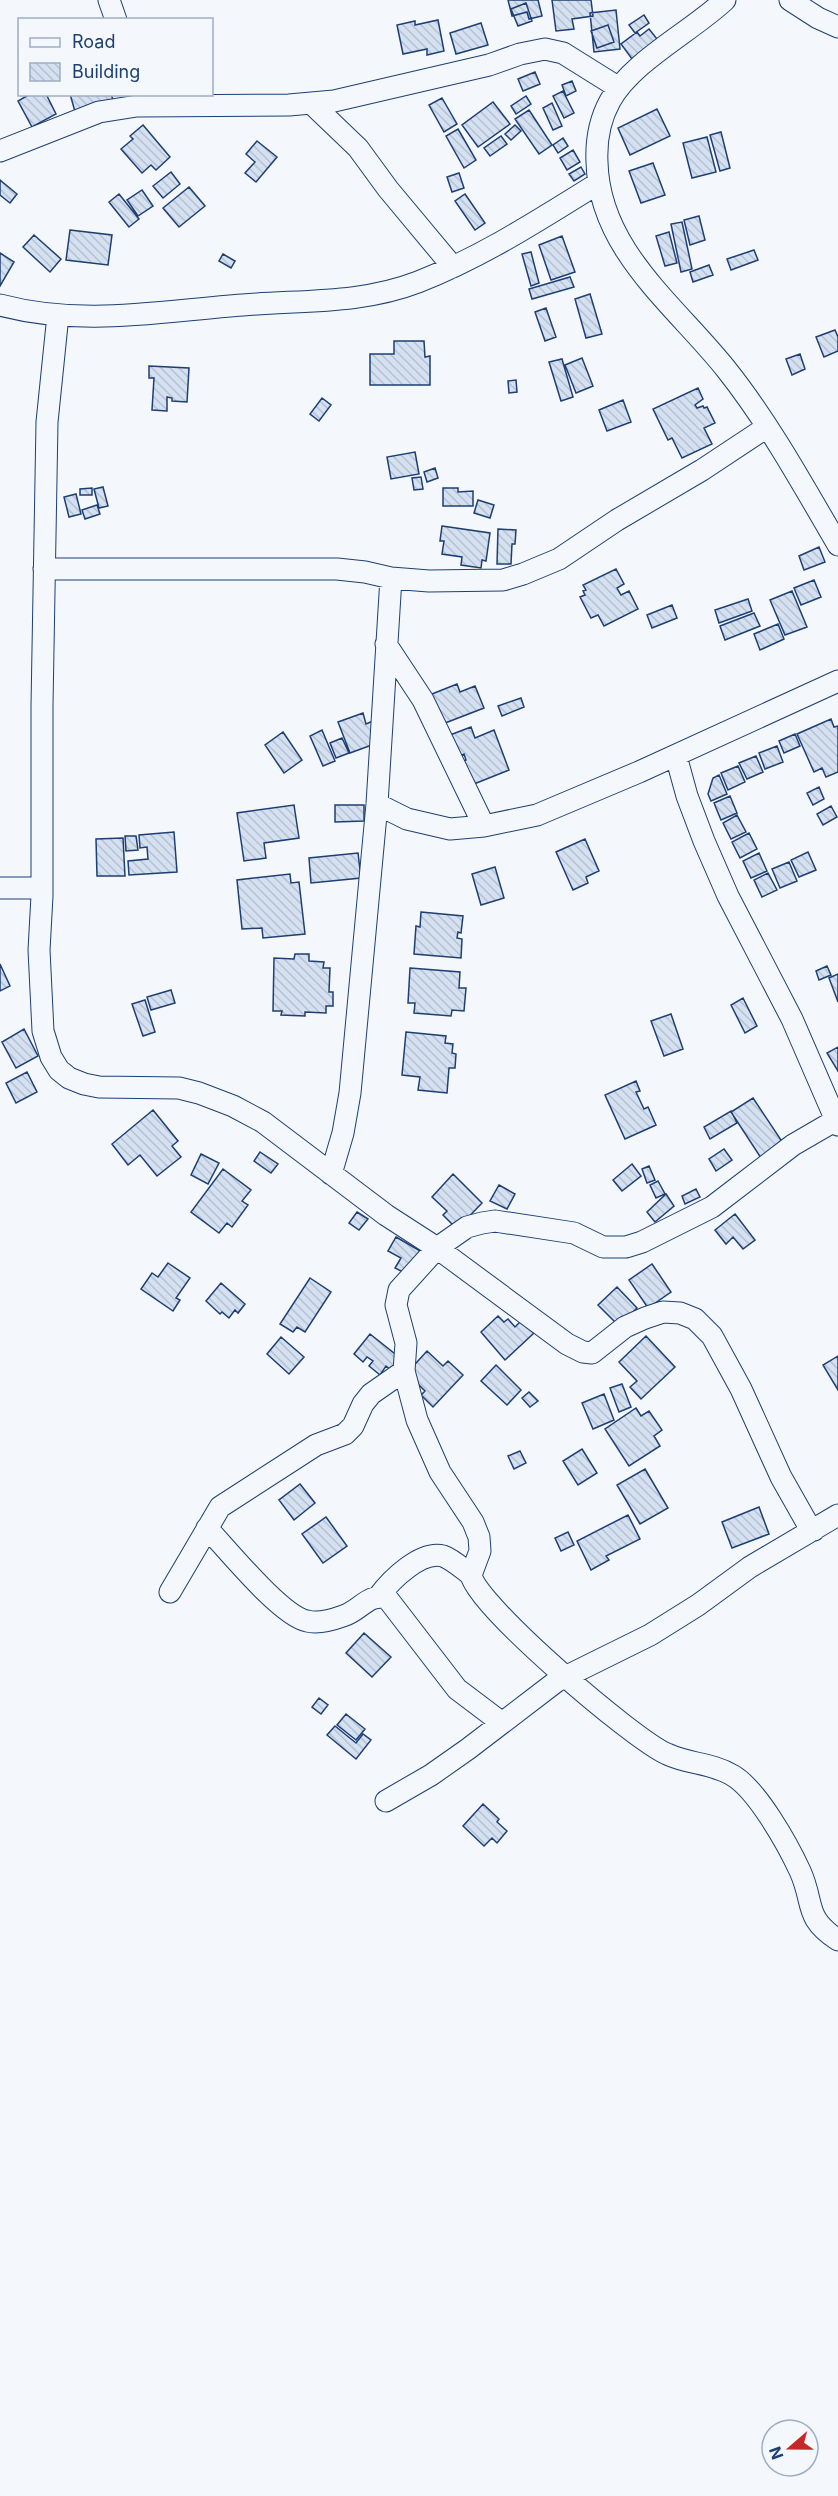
<svg xmlns="http://www.w3.org/2000/svg" width="838" height="2496" font-family="Inter,sans-serif">
<defs>
<pattern id="building-back-hatch" width="6" height="6" patternUnits="userSpaceOnUse" patternTransform="scale(1.5)"><rect width="6" height="6" fill="#d5e0f0"/><path d="M-1 5l2 2M0 0l6 6M5-1l2 2" fill="none" stroke="#b6c1d1"/></pattern>
</defs>
<rect width="100%" height="100%" fill="#f4f7fb"/>
<path fill="url(#building-back-hatch)" stroke="#1d3f73" stroke-width="1.5" d="M508,0h30l4,16 -13,3 -2,-7 -15,4z
M552,0h39l2,16 -21,3 2,10 -18,2z
M526,3l6,18 -14,5 -7,-17z
M616,10l4,39 -26,3 -4,-39z
M644,15l5,8 -14,10 -6,-8z
M438,20l6,31 -17,4v-6l-24,5 -6,-29 18,-4v4z
M481,23l7,22 -32,9 -6,-21z
M608,25l6,17 -17,6 -6,-17z
M649,29l12,15 -26,19 -14,-19 16,-12 3,4z
M535,72l5,12 -17,7 -5,-12z
M572,81l4,10 -10,5 -4,-11z
M563,91l11,22 -10,5 -11,-22z
M30,94h16l10,20 -24,13 -14,-26z
M70,94h41l3,9 -38,12z
M526,96l5,8 -15,10 -5,-8z
M442,98l15,26 -13,8 -15,-27z
M493,102l17,22 -32,23 -16,-22z
M552,103l10,23 -9,4 -10,-22z
M657,109l13,27 -40,19 -12,-27z
M529,110l23,35 -13,9 -24,-35z
M143,125l27,32 -14,13 -5,-5 -9,8 -21,-24 12,-10 -3,-3z
M515,125l6,6 -10,9 -6,-6z
M458,129l18,31 -12,8 -18,-32z
M721,132l9,36 -10,3 -10,-36z
M501,136l6,8 -17,12 -6,-8z
M707,137l9,35 -24,6 -9,-35z
M563,138l5,8 -10,7 -5,-8z
M257,141l20,16 -21,25 -11,-9 10,-11 -9,-8z
M573,150l7,12 -13,8 -7,-12z
M653,163l12,32 -24,8 -12,-32z
M581,167l4,7 -11,7 -5,-7z
M171,172l9,12 -17,14 -10,-12z
M459,173l5,15 -12,4 -5,-15z
M0,180l17,14 -7,9 -10,-8z
M189,187l16,19 -26,21 -16,-19z
M142,190l11,16 -15,10 -11,-16z
M119,194l20,25 -10,8 -20,-25z
M465,194l20,29 -10,7 -20,-29z
M699,216l6,24 -15,5 -6,-25z
M682,222l10,47 -11,3 -10,-48z
M70,230l42,5 -4,30 -42,-5z
M669,232l8,31 -12,3 -9,-30z
M34,235l27,24 -11,13 -27,-25z
M562,236l13,36 -24,8 -12,-35z
M754,250l4,10 -27,10 -4,-11z
M531,252l8,31 -8,3 -9,-32z
M0,253l14,9 -14,24z
M223,254l12,7 -4,7 -12,-7z
M709,265l4,10 -20,7 -3,-10z
M570,277l4,10 -42,12 -3,-10z
M590,294l12,40 -16,4 -11,-39z
M546,308l10,29 -11,4 -10,-29z
M835,330l3,7v14l-14,6 -8,-20z
M394,341h30l1,16 5,-1v29h-60v-31h24z
M800,354l5,15 -13,6 -6,-16z
M582,358l11,28 -17,7 -11,-28z
M562,359l11,38 -12,4 -12,-39z
M149,366l40,2 -2,34 -15,-1v-3l-5,-1v14l-15,-1 2,-32h-5z
M516,380l1,12 -8,1 -1,-12z
M698,388l5,11 -8,6 2,3 6,-2 1,2 3,-1 8,16 -11,5 8,16 -30,14 -10,-20 -4,2 -15,-31z
M322,398l9,7 -12,16 -9,-7z
M623,400l8,22 -24,9 -8,-21z
M415,452l4,22 -28,5 -4,-22z
M435,468l3,10 -11,4 -3,-10z
M421,477l2,12 -9,1 -2,-12z
M103,487l5,19 -9,2 -5,-19z
M92,488v7h-12v-6z
M443,488h15v4l15,-1v15h-30z
M76,494l5,20 -12,3 -5,-20z
M478,500l16,5 -4,13 -16,-5z
M97,505l3,9 -15,5 -3,-9z
M442,526l48,7 -4,28 -4,-1 -1,8 -20,-3 1,-8 -20,-3 2,-13h-4z
M498,529l18,1 -1,14h-3l-1,20h-14z
M819,547l6,15 -21,8 -5,-14z
M616,569l8,15 -7,4 4,7 8,-4 9,18 -34,17 -6,-11 -7,3 -11,-21 5,-2 -2,-4 3,-1 -3,-5z
M814,580l7,17 -20,8 -7,-17z
M792,591l15,36 -22,8 -15,-35z
M748,599l4,12 -33,12 -4,-13z
M672,605l5,13 -25,10 -5,-13z
M754,613l6,13 -35,14 -5,-14z
M778,624l6,15 -24,11 -6,-16z
M457,684l3,8 15,-6 9,22 -44,17 -13,-29z
M521,698l3,9 -22,9 -4,-10z
M363,713l3,11 7,-3 7,21 -30,11 -12,-31z
M831,719l3,8 4,-1v46l-12,5 -4,-9 -8,4 -17,-38z
M471,727l4,11 19,-8 15,40 -40,16 -9,-24 6,-2 -2,-6 -6,3 -8,-22z
M322,730l13,31 -12,5 -13,-30z
M283,732l19,28 -18,13 -19,-28z
M795,734l5,12 -16,7 -5,-12z
M342,738l7,15 -13,5 -6,-15z
M777,746l6,16 -18,7 -6,-16z
M756,756l7,16 -16,7 -8,-16z
M738,766l7,16 -17,8 -7,-17z
M719,775l8,19 -16,7 -3,-7 5,-16z
M819,787l5,12 -11,6 -6,-12z
M730,796l7,17 -16,7 -7,-17z
M294,805l5,33 -35,5 2,15 -22,3 -7,-48z
M335,805h29v16l-29,1z
M831,806l6,11 -14,8 -6,-11z
M737,815l9,17 -15,7 -8,-16z
M174,832l3,40 -48,3 -1,-14 20,-2 -1,-12 -7,1 -1,-13z
M749,833l8,16 -17,9 -8,-16z
M125,836h11l2,14 -12,1z
M123,838l2,38h-28l-1,-37z
M585,839l14,32 -13,6 2,6 -15,7 -17,-38z
M808,852l8,18 -17,7 -8,-17z
M358,853l3,25 -50,5 -2,-25z
M759,853l8,18 -16,7 -8,-17z
M789,862l8,19 -17,7 -8,-19z
M495,867l9,31 -23,7 -9,-31z
M768,873l9,17 -15,7 -8,-17z
M290,874l1,9 8,-1 6,52 -42,4 -1,-10 -20,1 -5,-49z
M421,912l42,4 -2,17 -3,-1 -1,6 5,1 -1,19 -47,-4 2,-28 4,1z
M295,954h14v7l15,1 -1,6h7l-1,24h4v14h-7v7l-21,-1v4l-24,-1 1,-4h-9l1,-53 20,1z
M0,964l10,22 -10,5z
M827,966l4,9 -12,5 -3,-9z
M410,968l50,4 -1,16h7l-2,23 -12,-1 -1,6 -37,-3 1,-10h-7z
M838,974v28l-9,-24z
M171,990l4,13 -24,7 -4,-13z
M743,998l14,28 -12,7 -14,-28z
M145,1000l10,32 -12,4 -11,-32z
M671,1014l12,35 -19,7 -13,-35z
M24,1029l14,27 -22,12 -14,-26z
M406,1032l40,4 -1,7 8,1 -1,9 4,1 -1,14h-6l-2,25 -29,-3 2,-13 -18,-2z
M838,1047v24l-11,-18z
M27,1072l10,20 -21,11 -10,-20z
M636,1081l4,10 -4,1 8,17 4,-2 8,18 -31,14 -20,-44z
M753,1098l30,45 -22,15 -30,-46z
M153,1110l25,31 -6,5 9,11 -24,19 -17,-21 -12,10 -16,-21z
M731,1111l6,12 -27,16 -6,-12z
M724,1149l8,11 -16,11 -7,-12z
M260,1152l18,12 -7,9 -17,-12z
M201,1154l18,9 -11,21 -17,-9z
M632,1164l9,12 -19,15 -9,-11z
M649,1166l6,14 -8,3 -5,-14z
M223,1169l28,21 -9,11 6,4 -16,22 -5,-4 -8,10 -28,-21z
M453,1174l29,29 -25,26 -14,-14 4,-4 -15,-14z
M658,1181l7,13 -9,4 -6,-13z
M499,1185l16,9 -8,15 -17,-8z
M696,1189l4,8 -15,7 -3,-8z
M666,1194l8,12 -19,16 -8,-10z
M357,1212l11,7 -9,11 -10,-7z
M735,1214l20,26 -12,9 -10,-12 -7,7 -11,-14z
M396,1237l26,15 -13,23 -14,-7 6,-10 -13,-7z
M168,1263l22,15 -14,20 4,2 -7,11 -32,-22 11,-16 6,4z
M652,1264l19,28 -23,16 -19,-28z
M310,1278l21,14 -26,40 -8,-5 -4,5 -13,-8z
M221,1283l24,21 -7,9 -3,-3 -6,8 -7,-6 -2,2 -14,-13z
M617,1287l20,21 -18,18 -21,-21z
M498,1316l6,6 4,-3 7,8 7,-7 12,13 -29,27 -24,-28z
M370,1334l30,24 -9,12 -5,-4 -6,9 -11,-9 4,-5 -6,-4 -4,5 -9,-8z
M646,1336l29,31 -34,32 -11,-12 7,-6 -18,-19z
M281,1337l23,20 -15,17 -22,-20z
M427,1351l16,15 5,-5 15,14 -30,32 -12,-12 4,-4 -18,-18z
M838,1356v34l-15,-25z
M496,1365l25,25 -14,15 -26,-24z
M622,1384l9,23 -12,5 -9,-24z
M529,1392l9,9 -8,6 -8,-9z
M604,1394l10,26 -21,9 -11,-26z
M636,1408l5,8 8,-5 13,19 -8,6 6,10 -31,20 -24,-37z
M582,1449l15,24 -19,12 -15,-24z
M520,1451l6,12 -12,6 -6,-13z
M645,1469l23,39 -28,16 -23,-39z
M300,1484l15,19 -21,17 -15,-20z
M759,1507l10,27 -37,14 -10,-26z
M628,1515l12,24 -34,17 3,4 -18,10 -14,-29z
M326,1517l21,29 -24,17 -21,-29z
M568,1532l6,13 -13,6 -6,-13z
M364,1633l27,24 -19,20 -26,-24z
M319,1698l9,7 -7,9 -9,-7z
M346,1714l19,15 -9,11 -19,-15z
M335,1726l21,17 7,-9 8,6 -15,19 -29,-24z
M483,1804l16,15 -2,3 10,9 -10,12 -5,-5 -8,8 -21,-20z"/>
<g fill="none" stroke-linecap="round" stroke-linejoin="round">
<g stroke="#1d3f73" stroke-width="23">
<path id="minor" d="M109,0l7,20
M725,0c-34,32 -93,61 -115,101 -11,20 -14,40 -13,61 2,88 78,143 129,207 43,54 77,116 112,176
M790,0l28,18 20,9
M311,103l47,45 30,41 65,78
M0,151l99,-39 38,-6 152,-1 45,-4 155,-36 31,-11 25,-5 18,4 56,35
M0,305c83,22 160,6 243,0 60,-5 118,-1 175,-23 64,-25 121,-62 179,-98
M58,315l-11,107 -5,284v190l-3,54 4,81 8,26 8,13 10,8 15,6 15,3 80,1 20,5 34,13 30,16 123,93 51,33 130,96 16,8 9,1 33,-26 20,-9 18,-6 17,1 15,6 17,17 29,53 40,88 26,46 7,7
M44,569h293l28,3 26,6 38,3 74,-1 20,-6 36,-15 58,-39 85,-50 65,-43
M386,644l37,56 61,126
M676,756l11,40 17,45 24,55 64,123 46,106
M377,804l30,15 43,10 34,-3 53,-11 102,-43 199,-91
M0,888h42
M836,1120l-43,25 -81,62 -70,35 -16,5h-23l-29,-14 -79,-12 -13,2 -15,4 -30,21 -38,42 -3,15 10,38 -2,28 13,49 23,52 33,50 6,15 1,14 -9,24c6,31 163,165 196,179 21,10 45,9 65,21 25,14 56,70 68,96 15,33 3,46 38,69
M331,1174l12,-41 7,-40 27,-289 14,-226
M207,1528c20,21 74,88 100,93 11,3 25,-1 36,-5 17,-5 25,-23 44,-18l70,91 45,34
M170,1592l50,-85 96,-62 29,-11 8,-8 10,-22 8,-10 33,-23
M379,1596c12,-16 42,-46 64,-40 9,3 20,13 28,19
M386,1801l45,-26 37,-26 89,-68 93,-46 48,-30 52,-38 88,-52"/>
</g>
<use href="#minor" stroke="#f4f7fb" stroke-width="21"/>
</g>
<rect x="18" y="18" width="195" height="78" fill="#f4f7fb" stroke="#9eadc5" stroke-width="1.5"/>
<rect x="30" y="38" width="30" height="9" fill="#f4f7fb" stroke="#9eadc5" stroke-width="1.5"/>
<text x="72" y="48" font-size="18" fill="#1d3f73">Road</text>
<rect x="30" y="63" width="30" height="18" fill="url(#building-back-hatch)" stroke="#9eadc5" stroke-width="1.5"/>
<text x="72" y="78" font-size="18" fill="#1d3f73">Building</text>
<g transform="translate(790 2448) rotate(250)"><circle r="28" fill="#f4f7fb" stroke="#9eadc5" stroke-width="1.5"/>
<path d="M0-4.5L10 22L0 15L-10 22Z" fill="#c62828"/>
<text y="-9" font-size="16" font-weight="bold" text-anchor="middle" fill="#1d3f73">N</text>
</g>
</svg>
